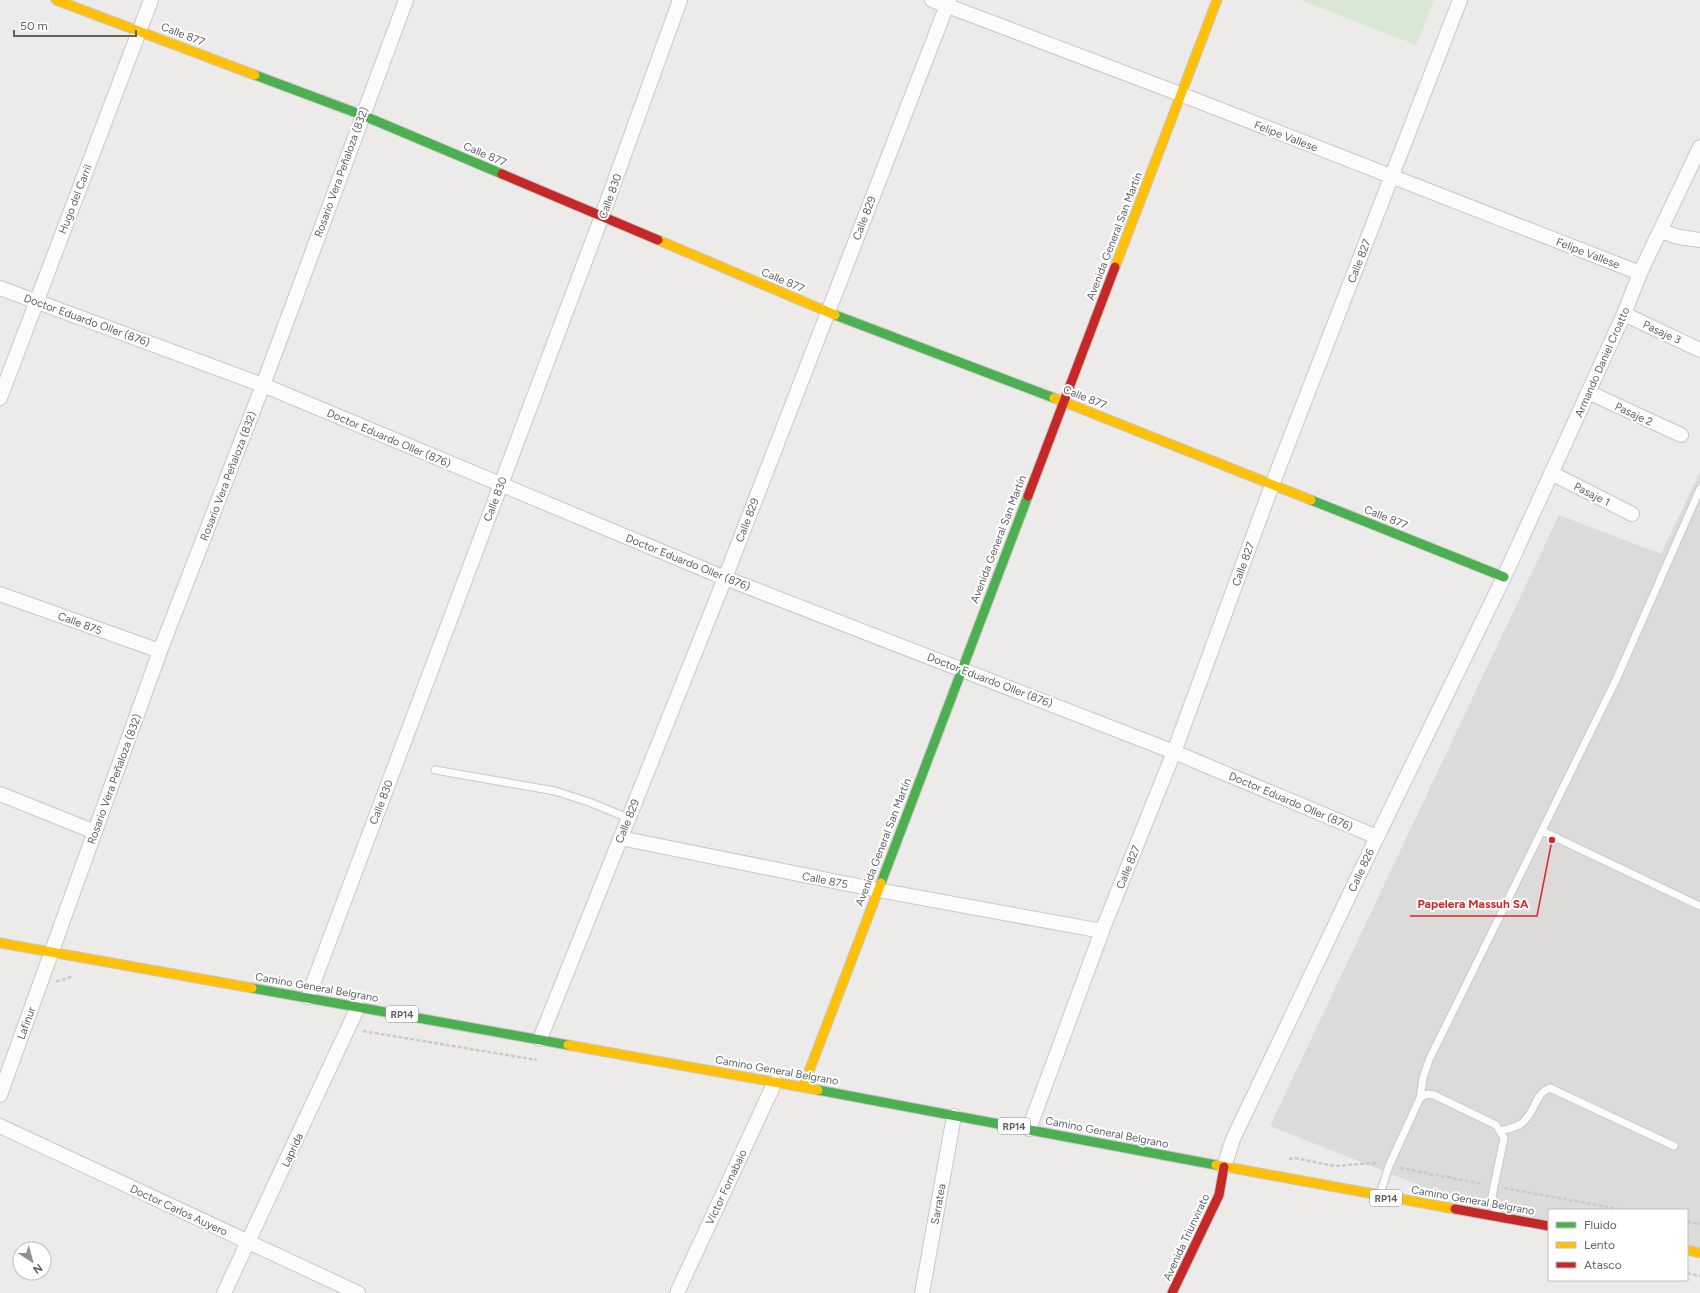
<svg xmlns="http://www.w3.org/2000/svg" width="1700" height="1293" font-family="Figtree,sans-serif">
<rect width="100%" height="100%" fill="#edebe9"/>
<path fill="#dddbd9" d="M1700,472v781l-13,-3v-40h-138v16l-52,-10 -227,-90 289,-611 102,39z"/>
<path fill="#d9e8d5" d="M1300,0h134l-18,45z"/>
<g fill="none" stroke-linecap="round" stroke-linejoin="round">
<g stroke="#c8c8c8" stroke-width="9">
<path id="lane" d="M435,770l120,21 34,11 39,16
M1542,831l158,75
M1420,1098l3,-20 6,-18 187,-380 84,-191
M1501,1131c9,-3 19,-4 25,-12 10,-11 10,-26 24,-31l124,58
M1380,1194l9,-28 31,-68 7,-4 7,1 62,30 8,13 -12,58 5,18"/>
</g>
<g stroke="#c8c8c8" stroke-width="16">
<path id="street" d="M932,0l248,94 460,179
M1660,231l19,6 21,3
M0,288l263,97 462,193 449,174 203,85
M1624,314l76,36
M1588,392l93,43
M0,398l151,-398
M1551,473l81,41
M0,594l160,57
M0,794l95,38
M620,838l258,52 224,41
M308,997l294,-781 78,-216
M540,1039l185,-461 224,-578
M0,1095l160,-444 103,-266 143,-385
M0,1126l358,167
M1029,1129l73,-198 72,-179 98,-267 188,-485
M1224,1167l9,-28 144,-302 127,-260 120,-263 16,-41 60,-126
M224,1293l134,-286
M677,1293l98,-211
M922,1293l32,-177"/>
</g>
<g stroke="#c7c8c8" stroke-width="11">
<path id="fast" d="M255,75l107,40 140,59
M835,315l219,83
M1311,500l193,77
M881,883l147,-387
M252,988l316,57
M818,1090l398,75"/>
</g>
<g stroke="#c7c8c8" stroke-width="11">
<path id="slow" d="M56,0l199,75
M658,240l177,75
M1115,267l102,-267
M1054,398l257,102
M0,943l252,45
M568,1045l250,45
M803,1087l78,-204
M1216,1165l239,44
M1687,1250l13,3"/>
</g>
<g stroke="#c7c8c8" stroke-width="11">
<path id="jam" d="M502,174l156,66
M1028,496l87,-229
M1455,1209l94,17
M1172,1293l47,-98 5,-28"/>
</g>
<path stroke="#c7ccc9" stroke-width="2.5" stroke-dasharray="4 2" stroke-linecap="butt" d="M56,981h3l14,-5
M363,1031l174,29
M1289,1159l6,-1 40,8 37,-3 7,1
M1400,1168l83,16
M1504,1188l120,22
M1687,1222l13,2
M1687,1273l13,3"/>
<use href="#lane" stroke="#fcfcfc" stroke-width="7"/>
<use href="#street" stroke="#fcfcfc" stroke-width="14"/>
<use href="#fast" stroke="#4caf50" stroke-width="9"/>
<use href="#slow" stroke="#ffc107" stroke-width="9"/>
<use href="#jam" stroke="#c62828" stroke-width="9"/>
</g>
<g text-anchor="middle" stroke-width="4" stroke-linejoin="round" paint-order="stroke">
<g fill="#fff" stroke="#8e9194" stroke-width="1">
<rect x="386" y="1006" width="32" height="16" rx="3"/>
<rect x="998" y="1118" width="32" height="16" rx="3"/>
<rect x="1370" y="1190" width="32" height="16" rx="3"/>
</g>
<g font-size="10" font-weight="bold" fill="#5e6266">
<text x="402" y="1018">RP14</text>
<text x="1014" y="1130">RP14</text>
<text x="1386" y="1202">RP14</text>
</g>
<g font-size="11" fill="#5e6266" stroke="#fff">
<text transform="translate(183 34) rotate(21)" y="4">Calle 877</text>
<text transform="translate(1286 136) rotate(21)" y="4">Felipe Vallese</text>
<text transform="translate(485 154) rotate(23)" y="4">Calle 877</text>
<text transform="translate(341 172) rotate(-70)" y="4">Rosario Vera Peñaloza (832)</text>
<text transform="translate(610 196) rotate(-70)" y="4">Calle 830</text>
<text transform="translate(75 199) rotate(-69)" y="4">Hugo del Carril</text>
<text transform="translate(864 218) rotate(-69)" y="4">Calle 829</text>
<text transform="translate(1114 236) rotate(-69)" y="4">Avenida General San Martín</text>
<text transform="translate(1588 253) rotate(21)" y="4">Felipe Vallese</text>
<text transform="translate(1359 261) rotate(-69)" y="4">Calle 827</text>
<text transform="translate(783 280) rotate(23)" y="4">Calle 877</text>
<text transform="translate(87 320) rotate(20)" y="4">Doctor Eduardo Oller (876)</text>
<text transform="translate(1662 332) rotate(25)" y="4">Pasaje 3</text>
<text transform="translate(1602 362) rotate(-66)" y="4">Armando Daniel Croatto</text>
<text transform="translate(1085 397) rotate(22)" y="4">Calle 877</text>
<text transform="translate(1634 414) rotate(25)" y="4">Pasaje 2</text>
<text transform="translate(389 438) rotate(23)" y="4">Doctor Eduardo Oller (876)</text>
<text transform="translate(228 476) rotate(-69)" y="4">Rosario Vera Peñaloza (832)</text>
<text transform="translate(1592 494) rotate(27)" y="4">Pasaje 1</text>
<text transform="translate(495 499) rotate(-69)" y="4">Calle 830</text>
<text transform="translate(1386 517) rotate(22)" y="4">Calle 877</text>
<text transform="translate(747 520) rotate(-69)" y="4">Calle 829</text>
<text transform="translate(998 539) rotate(-69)" y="4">Avenida General San Martín</text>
<text transform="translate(688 562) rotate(22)" y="4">Doctor Eduardo Oller (876)</text>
<text transform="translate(1243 564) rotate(-70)" y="4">Calle 827</text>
<text transform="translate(80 623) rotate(20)" y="4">Calle 875</text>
<text transform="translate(990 680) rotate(21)" y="4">Doctor Eduardo Oller (876)</text>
<text transform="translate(114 779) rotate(-70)" y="4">Rosario Vera Peñaloza (832)</text>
<text transform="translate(1291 801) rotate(23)" y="4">Doctor Eduardo Oller (876)</text>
<text transform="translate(381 802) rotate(-69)" y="4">Calle 830</text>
<text transform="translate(627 821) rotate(-68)" y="4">Calle 829</text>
<text transform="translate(883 842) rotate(-69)" y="4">Avenida General San Martín</text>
<text transform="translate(1128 867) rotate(-68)" y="4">Calle 827</text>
<text transform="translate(1361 870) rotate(-65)" y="4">Calle 826</text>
<text transform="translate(825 880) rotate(11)" y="4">Calle 875</text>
<text transform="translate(317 987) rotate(10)" y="4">Camino General Belgrano</text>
<text transform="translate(26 1023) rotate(-70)" y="4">Lafinur</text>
<text transform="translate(777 1070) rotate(10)" y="4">Camino General Belgrano</text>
<text transform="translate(1107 1132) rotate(11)" y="4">Camino General Belgrano</text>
<text transform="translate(292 1150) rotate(-65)" y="4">Laprida</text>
<text transform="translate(726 1187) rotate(-65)" y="4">Víctor Fornabaio</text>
<text transform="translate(1473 1200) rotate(10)" y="4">Camino General Belgrano</text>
<text transform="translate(938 1204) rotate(-80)" y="4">Sarratea</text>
<text transform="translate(179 1210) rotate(25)" y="4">Doctor Carlos Auyero</text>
<text transform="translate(1186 1237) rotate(-65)" y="4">Avenida Triunvirato</text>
</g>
</g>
<path fill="none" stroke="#d62828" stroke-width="1.5" d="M1552 840L1537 916H1410"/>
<circle fill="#d62828" stroke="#fff" stroke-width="1.5" cx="1552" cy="840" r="4"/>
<g font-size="12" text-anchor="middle" font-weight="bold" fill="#d62828" stroke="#fff" stroke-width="4" stroke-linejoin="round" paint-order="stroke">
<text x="1473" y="908">Papelera Massuh SA</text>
</g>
<rect x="1548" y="1209" width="140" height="72" fill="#ffffff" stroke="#bfc0c2"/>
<rect x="1556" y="1222" width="20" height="6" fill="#4caf50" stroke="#bfc0c2"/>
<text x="1584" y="1229" font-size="12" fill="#5e6266">Fluido</text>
<rect x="1556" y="1242" width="20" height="6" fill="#ffc107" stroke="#bfc0c2"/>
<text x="1584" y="1249" font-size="12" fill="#5e6266">Lento</text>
<rect x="1556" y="1262" width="20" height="6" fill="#c62828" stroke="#bfc0c2"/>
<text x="1584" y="1269" font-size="12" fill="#5e6266">Atasco</text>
<g transform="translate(32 1261) rotate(144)"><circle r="19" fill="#ffffff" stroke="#bfc0c2"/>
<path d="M0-3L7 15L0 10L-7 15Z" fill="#909294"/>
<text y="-6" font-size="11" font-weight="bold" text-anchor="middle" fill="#5e6266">N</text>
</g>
<path d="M14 30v6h122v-6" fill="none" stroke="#5e6266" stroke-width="2"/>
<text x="20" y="30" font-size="12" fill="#5e6266" stroke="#ffffff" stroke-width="3" paint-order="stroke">50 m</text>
</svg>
